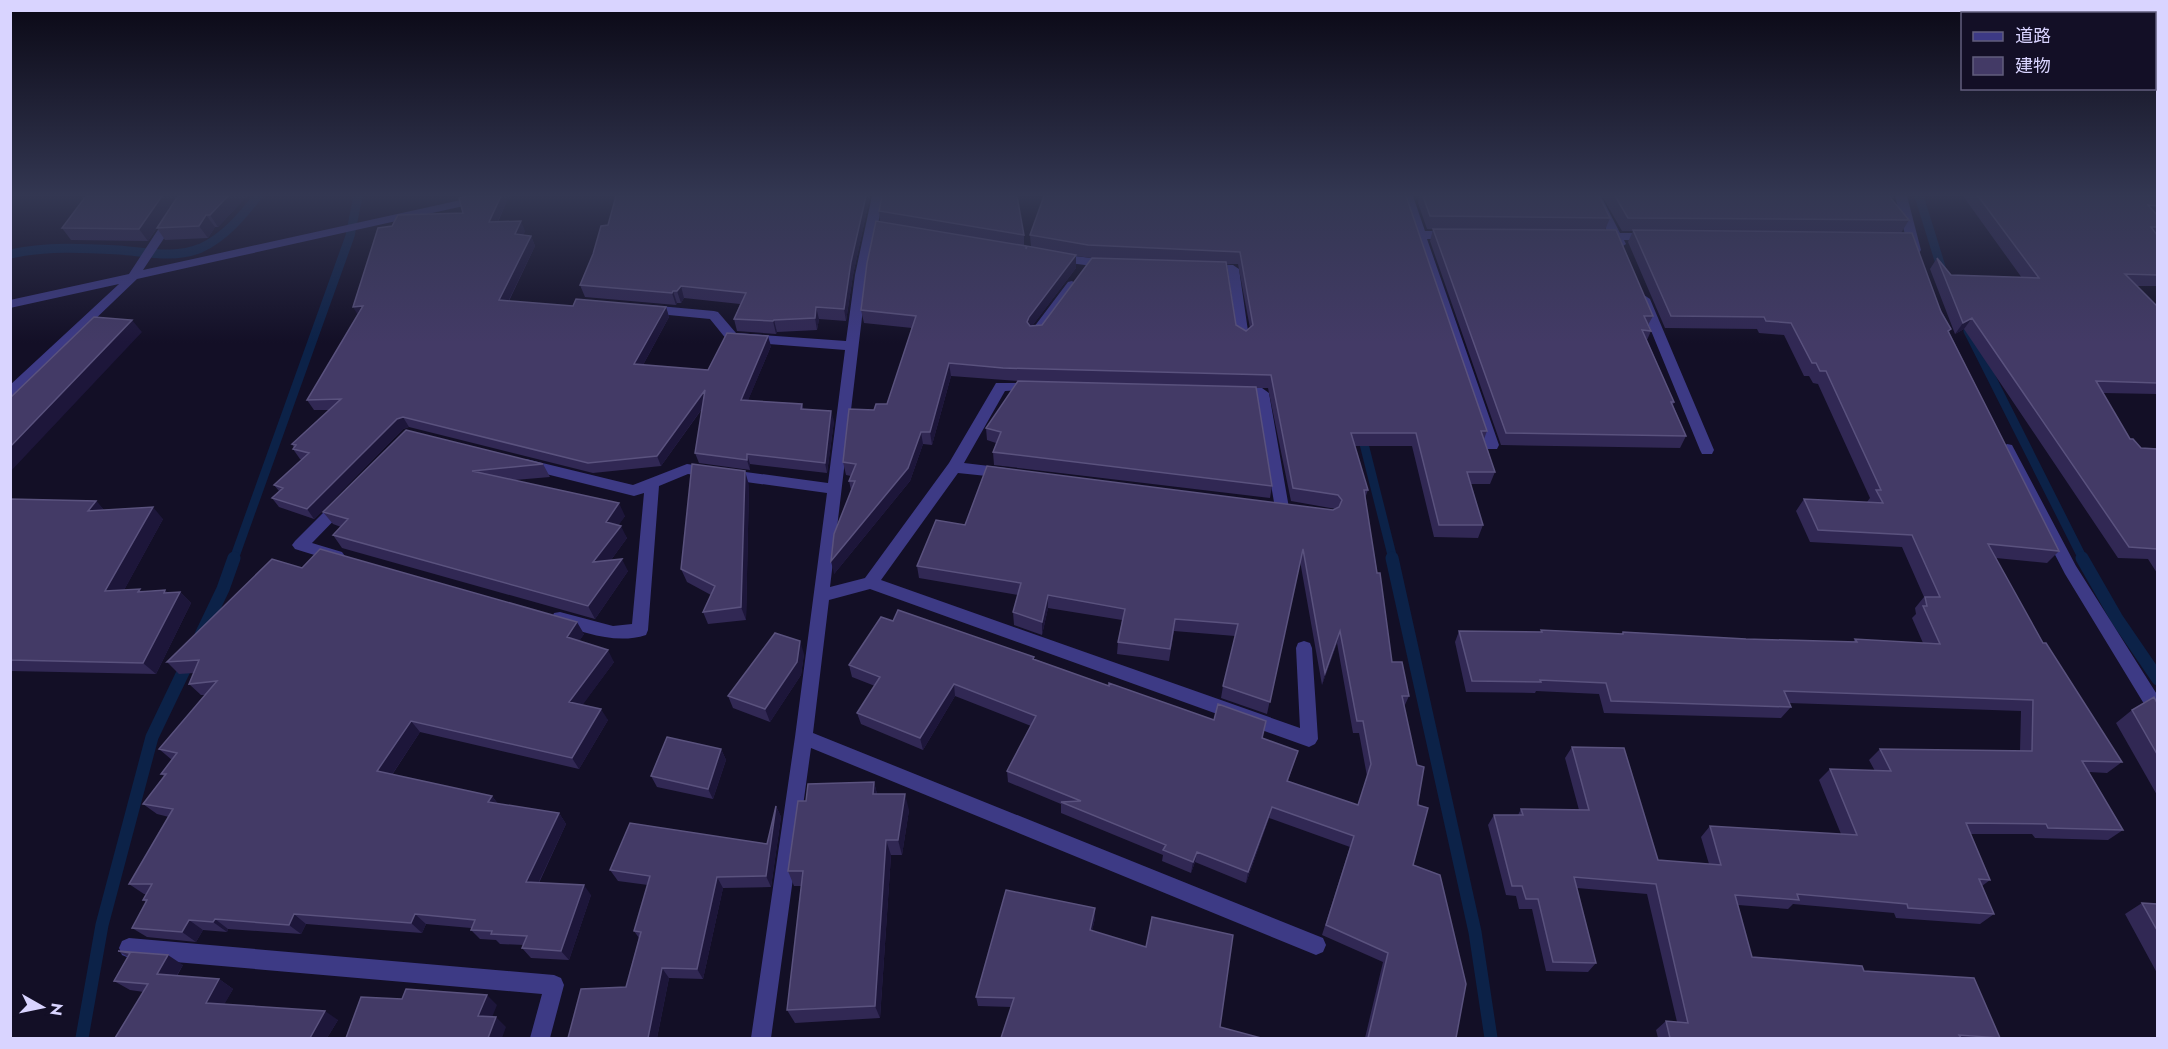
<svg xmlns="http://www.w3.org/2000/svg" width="2168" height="1049" font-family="Jost,'Noto Sans JP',sans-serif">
<rect width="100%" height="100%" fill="#130f26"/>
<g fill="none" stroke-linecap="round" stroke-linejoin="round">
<path stroke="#0c2248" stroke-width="9" d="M1919,196l23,74
M10,254c36,-8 73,-6 109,-4 27,2 56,9 82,-2 24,-11 41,-32 57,-52
M1968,331l115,228
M1361,432l32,127
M234,559l116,-323 8,-40"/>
<path stroke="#0c2248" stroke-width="13" d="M1392,558l83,374 16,106
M2082,558l35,61 41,60
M201,635l22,-46 11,-31
M82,1038l20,-113 50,-188 36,-75"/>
<path fill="#3d3a85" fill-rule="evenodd" d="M1401,196h12l12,35h27l6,4 -6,4h-25l72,206 -2,4h-10l-2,-4z
M1589,196h12l19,37h30l6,4 -6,4 -26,-1 2,4 -6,4 -4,-1 -4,-7 -17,-1v-6h13z
M1644,295l6,4 64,151 -2,4h-10l-2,-4 -62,-151z"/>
<path fill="#3d3a85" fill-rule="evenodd" d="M180,196h12l-49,74 336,-74h22l-6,3 -358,80 -122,117 -5,1v-12l109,-101 -109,24v-8l119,-26z
M872,196h12l-17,79 -37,312 35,-9 84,-115 47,-80h43l2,3 -2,3 -34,2 -41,72 42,5 5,1 2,4 -2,4 -5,1 -48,-5 -77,107 419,148 -4,-80 2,-5 6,-2 6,2 2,5 6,91 -3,5 -6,3 -439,-158 -41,11 -16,133 510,205 3,7 -3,7 -7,3 -505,-207 -40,290h-20l44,-301 32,-244 -139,-19 -29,12 -11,144 -2,5c-31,10 -62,-3 -92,-12l-2,-5 2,-5 6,-1 53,14 19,-2 12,-131 -10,3 -108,-27 -7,-5 7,-5 107,26 54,-21 141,19 17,-133 -113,-9 -5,-1 -17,-21 -62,-6 -6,-4 6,-4 66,6 4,1 18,21 110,8 9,-66z
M1895,196h12l14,54 -2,3 -4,1 -6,-4z
M1058,254l50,6 6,4 -6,4 -54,-7 -2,-3z
M1207,264l26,1 6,4 10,69 -1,3 -5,1 -6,-4 -10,-65 -24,-2v-6z
M1072,281l6,4 -2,3 -35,49h-10l-1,-3 1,-3 37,-49z
M1238,387l24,1 7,5 20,115 -2,4h-10l-2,-4 -19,-111 -23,-2 -2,-3z
M2007,444l5,1 64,121 82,130v23l-6,-2 -87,-143 -65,-125z
M342,498l5,1 2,4 -2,4 -35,36 30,9 3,4 -3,4 -5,2 -42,-13 -3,-4 3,-4 42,-42z
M129,938l425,37 7,3 3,7 -14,53h-20l12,-44 -413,-36 -7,-3 -3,-7 3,-7z"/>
</g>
<path fill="#312854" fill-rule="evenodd" d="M86,196h161l-29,31h-3l-7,11 -43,2 -8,-12 -9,13 -77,-1 -9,-12z
M460,196h49l-11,26 27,9 -2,4 8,1 4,10 -26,55 64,5 93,1 3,10 -26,48 65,5 63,-24 -23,54 54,4 2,6 30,11 -7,52 -77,-9v6l-51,-7 -4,-10 7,-44 -41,57 -68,7 -184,-46 -6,2 -89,90 -35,-12 -7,-9 7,-7 -5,-6 28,-25 -2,-1 -7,-10 1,-1 -2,-4 38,-34h-16l-7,-10 51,-85 34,-89 71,-13 3,-16z
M616,196h254l-17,79 -7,46 -27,-2 -2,11 -40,2 -1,2 -39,-3 -3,-12 6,-15 -56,-6 -3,5h-4l-1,2 -91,-8 -5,-12 28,-60z
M1406,196l81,235 -3,8 11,33 -5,12h-19l12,41 -5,13 -44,-1 -22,-91h-57l13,44 -3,8 27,164 17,34 -5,11 14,95 -5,63 43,173h-91l18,-76 -61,-27 28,-88 -81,-29 -23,65 -51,-21 -4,11 -29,-12 1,-6 -102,-42v-9l-53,-22 -1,-11 24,-45 -76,-30 -32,54 -62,-26 -4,-11 18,-27 -23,-9 -3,-12 44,-44 141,38 75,27 189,65 -10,30 70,24 9,-29 -8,-43h-6l-16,-90 -15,42 -22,-124 -33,153 -46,-16 2,-12 12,-50 -61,-5 -5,30 -52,-7 1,-12 4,-22 -74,-12 -6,27 -28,-10 -1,-13 5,-17 -99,-17 -2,-12 48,-41 368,-15 3,-1 -45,-8 -23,-113h-12l16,98 -2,12 -276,-33 -1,-13 3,-9 -9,-3 -1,-12 32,-47 -67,-5 -19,69 -9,-1 -13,37 -76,93 17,-84 -2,-9 2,-5 -5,-1 -3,-13 31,-52 13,-6 25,-76 -48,-5 -3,-13 19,-88 -1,-11 145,24v11l2,3 5,-2 -1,-12zM1076,256l16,2 -50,67 -10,1 44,-58zM1227,264h11l12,64 -4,3 -10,-6z
M1419,196h180l11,22 -5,12 48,86 -5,9 3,6 -4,9 27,62 -1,3 13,31 -6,12 -179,-3 -71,-204 3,-12 97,1 -103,-1 -9,-26z
M1602,196h292l-1,2h-2l18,22 -8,13 50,96 -2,3 110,219 -12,12 -51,-5 47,85 79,119 -15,11 -18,-1 34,58 -15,10 -73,-2 -3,-4h-62l20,46 -8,6 12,28 -14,10 -84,-6 -2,-5 -101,-9 -5,5 -50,-4 14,52 112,14 136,67h-342l-2,-8 10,-9 11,1 -30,-128 -70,-6 19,75 -8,9 -42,-1 -14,-62h-13l-3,-13 -10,-1 -18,-70 6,-10h24l3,-6 58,1 -14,-52 7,-11 86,113 51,4 -8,-27 9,-11 131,8 -22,-54 11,-11 45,2 -6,-11 11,-11 140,2 1,-40 -232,-8 2,4 -10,11 -146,-4 -31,-1 -5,-19 -63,-3 -1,2 -69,-1 -11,-50 4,-11 82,1v-2l80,4 2,-2 123,7 107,3 2,-3 68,4 -11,-25 4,-4 -1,-6 9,-11 -22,-50 -92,-5 -14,-31 8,-12 63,3 3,-4 -52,-114 -5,-1 -4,-7h-5l-20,-41 -25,-2 -2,-4 -92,-1 -37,-86 5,-11h-11z
M1963,196h194v90h-20l20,20v88l-54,-1 27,46 11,9 16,1v124l-9,-14 -30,-1 -154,-229 -9,5 -25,-65 7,-11 14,17 71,3z
M406,430l137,34 7,13 -35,3 110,36 -7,9 9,13 -16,22 17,11 -33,48 -253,-71 -9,-13 8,-8 -8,-3 -10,-12z
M749,485l-3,135 -38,4 -5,-12 8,-17 -24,-13 -6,-13z
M10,499l86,2 8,9 59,9 -39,71 44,2h12l11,11 -35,71 -146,-3z
M302,568l282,66 -5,7 35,21 -32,43 26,15 -29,49 -159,-37 -28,43 100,21 6,8 61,9 7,11 -27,59 52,12 -22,65 -38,-2 -9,-10 2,-3 -24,-1 -4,-4 -16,-1 -9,-9v-2l-45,-4 -4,9 -116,-9 -5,10 -73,-5 -1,3 -24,-2 -7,12 -49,-5 -15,-9 14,-26 -3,-2 3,-6h-2l-15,-10 40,-67 -12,-3 -14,-10 21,-28 -3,-2 11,-14 -13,-11 46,-54h-4l-12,-11 5,-11 -15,1 -12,-12z
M804,654l-3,21 -31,47 -37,-14 -5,-12z
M2157,703v92l-41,-72 16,-13z
M721,749l5,11 -13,39 -56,-12 -6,-11z
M874,782l3,12 32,16 -7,45h-11l-11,163 -85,5 -8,-13 15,-124h-8l-6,-15 18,-70z
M776,806l5,11 -10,70 -48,1 -20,91 -34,-1 -12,60h-89l58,-51 13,-49 -5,-7 14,-46 -30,-4 -8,-11 157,-26z
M2142,903l15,1v69l-32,-59z
M1095,908v10l-3,13 128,96 -209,-20 -33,-1 -2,-9z
M118,951l65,14 -6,11 42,3 14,10 -9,15 114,16 -11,18 -183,-46 -14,-2 -16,-9 14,-24z"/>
<path fill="#1d163a" d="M162,196h16l-30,45 -9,-12z
M228,196h19l-29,31 -8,-12z
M501,196h8l-16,36 -4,-10z
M866,196h4l-17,79 -7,46 -2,-12 7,-47z
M206,215l9,12 -7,11 -9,-12z
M521,221l4,10 -5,13 -5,-10z
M531,236l4,10 -31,64 -5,-10z
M1076,255v13l-47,62 -2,-8 2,-5z
M681,286l3,12 -3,5 -4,-12z
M673,291l4,12 -1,2 -4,-12z
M363,306l-4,11 -6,-10z
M666,307l3,10 -31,57 -4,-10z
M816,307l3,12 -2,11 -2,-12z
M1972,318l-8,11 -9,5 8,-11z
M132,320l10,12 -132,140v-25z
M774,320l3,12 -1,2 -3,-13z
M768,336l3,10 -27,64 -3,-10z
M949,363l2,13 -19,69 -2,-13z
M705,390l3,10 -47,66 -4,-10z
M831,411l3,10 -7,52 -2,-10z
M403,417l6,10 -6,2 -89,90 -7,-10 90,-90z
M921,432l2,12 -13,37 -76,93 -3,-13z
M747,454l3,10v6l-3,-10z
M745,471l4,14 -3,135 -5,-13z
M96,501l11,12 -19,-2z
M619,503l6,13 -13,19 -6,-13z
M153,507l10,12 -46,84 -12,-12z
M621,526l6,12 -27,37 -7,-13z
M622,559l6,12 -33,48 -7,-13z
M165,590l11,10 4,-8 11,11 -35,71 -13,-11z
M1048,595v13l-6,27v-13z
M577,622l7,12 -10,15 -7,-12z
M1340,631l-3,12 -15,42 3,-12z
M800,641l4,13 -3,21 -31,47 -5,-13z
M608,650l6,12 -38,52 -7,-12z
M954,684l1,12 -32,54 -3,-12z
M601,709l7,11 -29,49 -7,-11z
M411,721l9,11 -33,50 -10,-11z
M721,749l5,11 -13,39 -5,-10z
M874,782l4,16 -5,-4z
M905,794l4,16 -7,45 -4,-15z
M492,796l8,11 -12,-5z
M776,806l5,11 -10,70 -5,-11z
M1272,807l-3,11 -23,65 2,-11z
M559,813l7,11 -32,68 -8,-10z
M886,840l5,15 -11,163 -5,-12z
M1197,852l-2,10 -4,11 2,-11z
M717,877l6,11 -20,91 -6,-10z
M584,885l7,10 -22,65 -8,-9z
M1095,908v10l-5,22v-10z
M294,914l12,10 -5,10 -12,-9z
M415,914l11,10 -4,9 -11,-10z
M215,919l13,10 -1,3 -14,-10z
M189,920l14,10 -7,12 -14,-10z
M168,955l15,10 -11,18 -15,-9z
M662,968l7,10 -12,60h-9z
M219,979l14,10 -13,23 -14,-9z
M487,995l10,10 -8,20 -11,-9z
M325,1011l13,9 -11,18h-17z
M496,1017l10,10 -4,11h-14z"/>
<path fill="#433a66" stroke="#5a527e" stroke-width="1.5" d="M86,196h76l-23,33 -77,-1z
M178,196h50l-18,19h-4l-7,11 -42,2z
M467,196h34l-12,26 32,-1 -6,13 16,2 -32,64 74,6 3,-7 90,8 -32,57 74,6 19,-37 41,3 -27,64 61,4 -1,5 30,2 -6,52 -78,-9v6l-52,-7 10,-63 -48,66 -69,7 -185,-46 -6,2 -90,90 -35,-11 11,-10 -9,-3 35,-32 -16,-4 3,-4 -4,-1 49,-45 -34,1 56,-94 -10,1 25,-79 14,-2 6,-11 65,-2 -4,-15z
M616,196h250l-15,66 -7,47 -28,-2 -1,11 -41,2 -1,1 -39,-2 12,-26 -65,-7 -4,5h-4l-1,2 -92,-8 13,-31 8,-28 7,-1z
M882,196h135l7,39 -145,-24z
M1044,196h362l81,235h-6l14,41h-28l16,53h-44l-23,-92h-65l17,57h-4l13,83h3l12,89h10l7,34h-7l15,69 7,2 -6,35v3l10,3 -15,57 27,10 26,109 -10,54h-88l20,-85 -62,-28 28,-89 -82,-29 -24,65 -51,-20 -4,10 -30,-12 3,-5 -105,-43 20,-1 -74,-30 29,-55 -82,-32 -34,54 -63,-25 23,-36 -31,-12 32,-48 12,4 5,-11 136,47 -1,2 76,27v-3l105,37 4,-16 48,17 -4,17 36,13 -11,30 71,24 13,-41 -8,-43h-6l-17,-90 -15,42 -22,-124 -33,153 -47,-16 15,-62 -63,-5 -5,30 -52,-7 7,-33 -77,-14 -6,27 -29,-10 8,-29 -104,-17 19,-46 29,5 22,-59 346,44 6,-3 3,-7 -4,-5 -45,-7 -22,-113 -268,-7 -54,-5 -19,69h-9l-13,36 -77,93 3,-27 21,-53h-6l7,-17 -13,-2 6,-53 25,1 2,-6h11l29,-88 -55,-6 6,-47 9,-42 150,25v3l1,-3 49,9 -47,62 -2,5 3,4 12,-1 50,-67 134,4 10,63 10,6 7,-6 -13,-73 -152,-7 -58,-10z
M1423,196h176l11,22 -180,-2z
M1615,196h274l20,24 -281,-2z
M1978,196h179v10l-9,-1 9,10v12h-6l6,8v40l-32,-1 32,32v77l-61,-2 34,58h3l8,9 16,1v100l-28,-2 -157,-229 -9,5 -26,-65 14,17 88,3z
M1433,229l183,1 37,86h-9l7,15 -9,-1 32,72h-3l15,34 -180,-3z
M1633,230l279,3 29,79 10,17 -3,2 111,220 -71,-7 55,99h3l76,119 -40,-1 41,69 -75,-2 -2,-4 -80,-1 24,57 -11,-1 15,35 -86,-6 -1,-4 -110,-10 2,6 -64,-5 17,62 110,9 2,5 110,7 26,60 -41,-3 2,3h-291l-4,-17 22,2 -32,-139 -82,-7 22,86 -43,-1 -15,-63h-12l-4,-13h-10l-18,-71h29l-2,-6 68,1 -17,-63 52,1 34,112 63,5 -11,-39 147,9 -27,-66 61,2 -11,-22 152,2 1,-51 -249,-9 7,16 -149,-5 -31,-1 -5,-18 -66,-3 1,2 -69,-1 -13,-50 83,1 -1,-2 82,4v-2l123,7 111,3 -2,-3 85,5 -17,-38h4l-2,-9h15l-28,-62 -94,-5 -14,-31 79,4 -7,-13h5l-55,-119h-6l-4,-8h-4l-21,-40 -25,-2 -2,-4 -93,-1z
M94,317l38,3 -122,127v-49z
M1018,381l238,6 16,99 -279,-34 8,-20 -15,-4z
M406,430l137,34 -71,7 147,32 -13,19 15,4 -28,36 29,-3 -34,47 -255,-71 15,-16 -25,-7z
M692,464l53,7 -4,136 -38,5 12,-26 -34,-17z
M10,499l86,2 -8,10 65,-4 -48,84 35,-2 -2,3 27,-2 -1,3 16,-1 -37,71 -133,-3z
M320,549l257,73 -10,15 41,13 -39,52 32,7 -29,49 -161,-37 -34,50 115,25 -4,6 71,11 -33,69 58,3 -23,66 -39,-3 5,-12 -36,-2 1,-3 -21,-1 4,-10 -60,-6 -4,9 -117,-9 -5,11 -74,-6 -2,3 -24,-2 -7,12 -50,-4 15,-28h-4l9,-16h-23l44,-75 -30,-5 23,-30h-5l16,-21 -18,-4 58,-68 -28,3 10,-24 -32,2 105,-103 30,9z
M775,633l25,8 -3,21 -32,47 -37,-13z
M2154,697l3,6v51l-25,-44z
M667,737l54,12 -13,40 -57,-13z
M874,782l-1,12h32l-7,46h-12l-11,166 -88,4 16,-139h-15l10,-70h8l2,-17z
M776,806l-10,70 -49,1 -20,92 -35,-1 -14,70h-80l13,-49 45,-2 15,-55 -7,-1 16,-55 -40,-6 20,-47 137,21z
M1006,890l89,18 -5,22 56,17 6,-30 81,18 -13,92 41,11h-260l13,-40 -38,-1z
M2142,903l15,1v26z
M118,951l50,4 -11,19 62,5 -13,24 119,8 -15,27h-195l33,-54 -34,-3 16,-28z
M406,989l81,6 -9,21 18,1 -8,21h-142l15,-41 41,2z"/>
<linearGradient id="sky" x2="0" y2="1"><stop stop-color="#0a0815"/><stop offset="0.57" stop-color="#333752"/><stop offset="1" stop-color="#333752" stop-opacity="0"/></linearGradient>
<rect width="2168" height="343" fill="url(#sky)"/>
<rect width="2168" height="1049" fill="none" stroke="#d9d4ff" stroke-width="24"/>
<rect x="1961" y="12" width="195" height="78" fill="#130f26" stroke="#625e7d" stroke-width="1.5"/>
<rect x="1973" y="32" width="30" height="9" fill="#3d3a85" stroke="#625e7d" stroke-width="1.5"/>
<text x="2015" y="42" font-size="18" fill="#d9d4ff">道路</text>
<rect x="1973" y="57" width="30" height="18" fill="#433a66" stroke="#625e7d" stroke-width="1.5"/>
<text x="2015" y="72" font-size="18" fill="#d9d4ff">建物</text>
<g transform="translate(42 1007) rotate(99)" stroke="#130f26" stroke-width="4.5" paint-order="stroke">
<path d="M0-4.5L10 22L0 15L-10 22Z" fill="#d9d4ff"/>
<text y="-9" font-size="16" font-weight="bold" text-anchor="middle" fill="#d9d4ff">N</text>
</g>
</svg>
